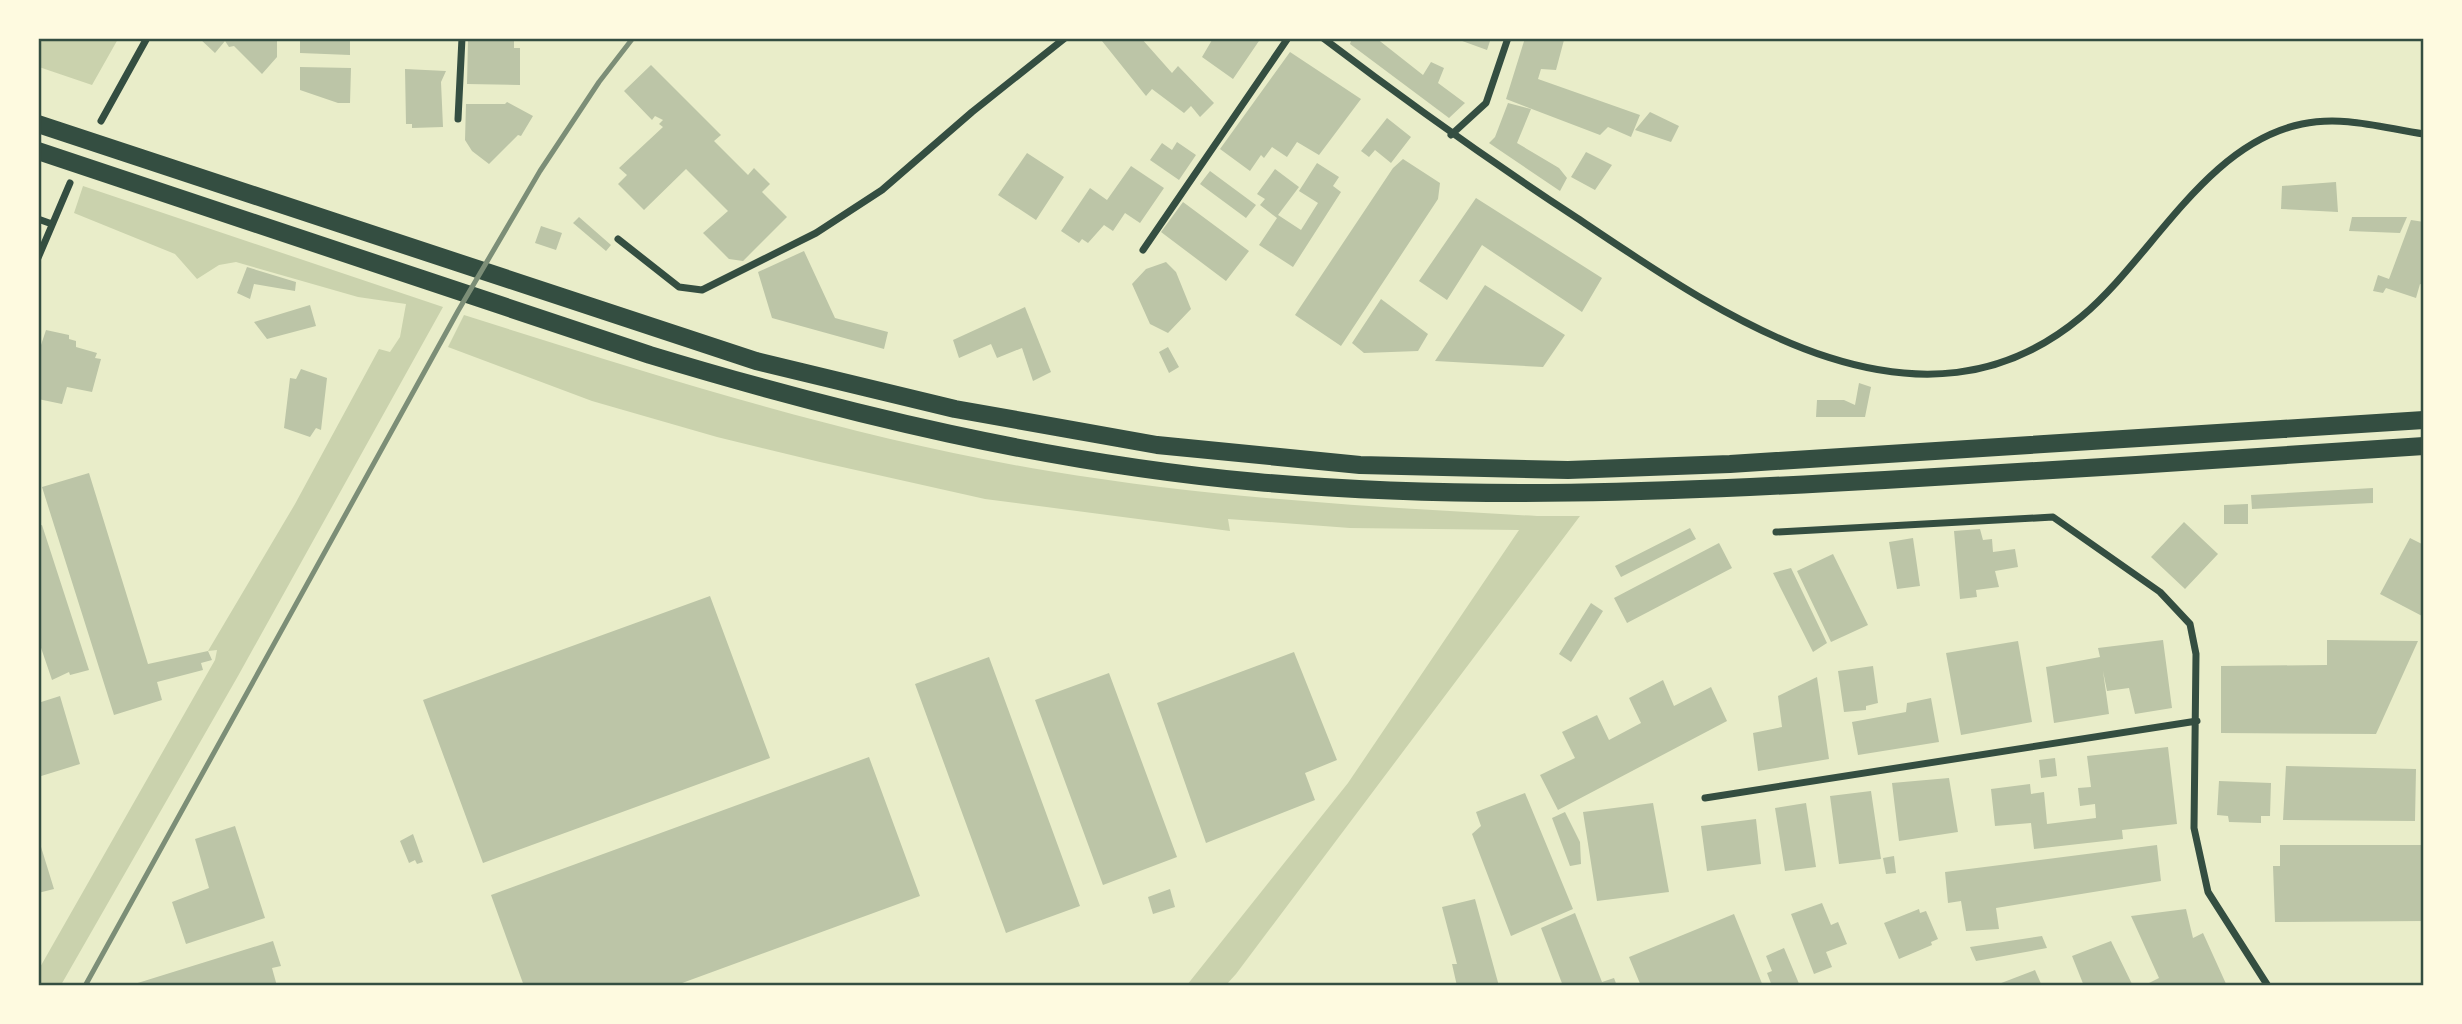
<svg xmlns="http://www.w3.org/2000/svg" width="2462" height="1024" font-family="Karla,sans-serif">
<rect width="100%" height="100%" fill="#e9edc9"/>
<path fill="#cad2ad" d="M39,38h78l1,1 -26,46 -53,-18z
M83,186l360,121 -205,369 -177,309h-22v-16l176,-309 2,-10 -9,1 87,-147 84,-155 11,3 10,-15 6,-33 -48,-7 -122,-35 -17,3 -22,14 -22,-25 -101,-41z
M464,315c193,61 385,123 585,156 162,27 324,36 488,45h43l-344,458 -10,11h-39l161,-202 171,-253 -169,-2 -122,-9 2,12 -245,-32 -165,-37 -103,-25 -125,-36 -144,-54z"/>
<path fill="#bcc5a7" d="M199,38h78v19l-15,17 -28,-28 -5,1 -4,-6 -10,12z
M300,38h50v17l-50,-2z
M1105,38h36l31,35 6,-7 36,37 -14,14 -9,-11 -7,7 -32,-24 -6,7 -44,-55z
M1210,38h51l-28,41 -31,-22 10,-17z
M1352,38h24l47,37 8,-13 13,6 -6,15 27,20 -16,15 -99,-74z
M1454,38h37l-4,12z
M1525,38l39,2 -8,30 -15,-1 -3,10 102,36 -9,22 -23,-10 -8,8 -94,-36z
M468,40l46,1v7h6v37l-53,-1z
M1290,52l71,47 -42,56 -22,-13 -10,15 -15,-10 -8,11 -3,-3 -11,16 -30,-22z
M651,65l70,70 -7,6 34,34 6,-7 16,16 -8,8 25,25 -44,44 -14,-2 -26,-26 25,-22 -42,-42 -42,41 -26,-26 9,-9 -8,-7 44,-41 -4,-3 4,-4 -8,-4 -3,4 -28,-29z
M300,67l51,1 -1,35h-12l-38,-13z
M405,69l41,2 -5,11 2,45 -31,1v-4h-6z
M507,102l26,14 -12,20 -3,-1 -29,29 -17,-13 -7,-11 1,-36h39z
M1508,103l23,6 -14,34 42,25 8,10 -7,13 -71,-48 6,-6z
M1650,112l29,14 -8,16 -36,-12z
M1387,118l24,19 -20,26 -16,-13 -6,7 -8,-6z
M1177,142l19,13 -17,25 -29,-20 12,-17 10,7z
M1586,152l26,13 -17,25 -24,-13z
M1027,153l37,24 -28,43 -38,-25z
M1403,159l37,24 -2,16 -97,147 -46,-31 98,-147z
M1317,163l22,14 -6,9 8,6 -48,75 -34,-22 18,-27 -17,-13 5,-6 -8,-5 18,-25 24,18 -21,28 23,15 17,-27 -19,-12z
M1131,166l33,22 -24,35 -15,-10 -12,18 -9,-6 -16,18 -6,-4 -3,4 -18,-12 29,-43 17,12z
M1210,171l46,34 -10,13 -46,-34z
M2336,182l2,30 -57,-3 1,-23z
M1476,198l126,80 -20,34 -100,-67 -35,55 -28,-19z
M1183,202l66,49 -23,30 -65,-49z
M579,217l32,28 -5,6 -33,-28z
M2352,217h55l-7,16 -51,-2z
M2411,220l13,2v63l-4,-1 -4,14 -30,-10 -3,5 -10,-2 5,-16 11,4z
M541,226l21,7 -6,17 -21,-7z
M804,251l31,67 53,14 -4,17 -112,-31 -14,-46z
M1166,262l10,10 15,37 -23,24 -18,-9 -18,-40 14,-15z
M247,267l49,15 -1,9 -41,-7 -4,15 -13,-6z
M1485,285l80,50 -22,32 -108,-6z
M1381,299l47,35 -10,17 -54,2 -12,-10z
M310,305l6,21 -49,13 -13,-17z
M1025,307l26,65 -18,9 -11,-33 -25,10 -6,-14 -32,14 -6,-18z
M46,330l23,5v4l7,2v6l21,6 -2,5 6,1 -9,33 -25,-5 -5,17 -24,-5v-45z
M1168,347l11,20 -10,6 -10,-21z
M301,369l26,9 -6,52 -5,-2 -6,9 -26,-9 6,-50 6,1z
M1859,383l12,4 -6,30h-49l1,-17h27l11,5z
M89,473l59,191 60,-13 4,9 -11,3 2,7 -46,12 5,18 -48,15 -72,-228z
M2373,488v15l-121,6 -1,-14z
M2248,504v20h-24v-19z
M2184,522l34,32 -33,35 -34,-32z
M42,525l47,145 -19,5 -1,-3 -17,8 -14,-41v-113z
M1690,528l6,11 -75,38 -6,-11z
M1980,529l3,11 9,-1 1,13 22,-3 3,18 -23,4 4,16 -23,3 1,7 -17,2 -6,-68z
M1913,538l7,48 -23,3 -8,-47z
M2410,538l14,7v72l-44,-23z
M1719,543l13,25 -105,55 -13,-25z
M1833,554l35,71 -37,17 -34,-71z
M1791,568l36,75 -14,9 -40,-79z
M710,596l60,162 -287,105 -60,-163z
M1591,603l12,8 -32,51 -12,-8z
M2163,640l9,68 -37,6 -6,-26 -22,3 -4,-20 6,43 -55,9 -8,-56 54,-10 -2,-9z
M2327,640l91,1 -42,93 -155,-1v-67l106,-1z
M2018,641l14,81 -71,13 -15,-82z
M1294,652l43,108 -32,13 10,27 -109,43 -49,-140z
M989,657l91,249 -74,27 -91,-249z
M1873,666l5,37 -12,3v4l-22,2 -6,-41z
M1109,673l68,184 -74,28 -68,-185z
M1817,677l12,82 -71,12 -5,-38 29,-6 -4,-31z
M1663,680l11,26 37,-19 16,34 -169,89 -18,-35 35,-17 -13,-26 35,-17 12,25 32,-17 -12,-25z
M60,696l20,68 -42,13v-74z
M1931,698l8,44 -81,13 -6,-33 54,-10 1,-9z
M2168,747l9,77 -55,6 1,9 -89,10 -3,-26 -36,3 -4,-37 39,-5 1,10 13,-2 3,32 49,-6 -1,-14 -15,2 -2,-18 13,-1 -4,-31z
M869,757l51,139 -246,90h-150l-33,-91z
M2055,758l2,18 -16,2 -2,-18z
M2286,766l130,3 -1,52 -132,-1z
M1949,778l9,54 -59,9 -7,-58z
M2219,781l52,2 -1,33h-9v7l-32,-1 -1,-6 -11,-1z
M1871,791l10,68 -42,5 -9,-68z
M1525,793l48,116 -62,27 -39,-102 9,-8 -5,-14z
M1653,803l16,89 -72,9 -14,-89z
M1806,803l10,64 -31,4 -10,-63z
M1565,812l15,30 1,22 -11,2 -18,-48z
M1756,819l5,45 -54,7 -6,-45z
M235,826l30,92 -79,26 -14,-42 37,-14 -14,-49z
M413,834l10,28 -6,2 -2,-4 -6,3 -9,-22z
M38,837l16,52 -16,4z
M2157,845l4,36 -165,27 3,21 -33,2 -5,-30 -13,2 -3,-31z
M2280,845h144v76l-149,1 -2,-56h7z
M1894,856l2,17 -10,1 -3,-16z
M1170,889l5,18 -22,7 -5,-17z
M1475,899l24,87h-42l-5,-22h5l-15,-57z
M1822,903l9,22 7,-3 9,22 -21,8 6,15 -18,7 -23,-60z
M1919,909l1,4 6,-2 12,28 -7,3 1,3 -33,14 -15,-36z
M2186,909l7,29 10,-5 24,53h-84l16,-8 -28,-62z
M1575,913l27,69 12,-4 3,8h-54l-22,-58z
M1734,914l29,72h-122l-12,-29z
M2042,936l5,12 -71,13 -6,-14z
M273,941l8,25 -9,2 5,18h-149z
M2111,941l22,45h-49l-12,-30z
M1784,948l16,38h-28l-5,-13 5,-2 -6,-15z
M2035,970l7,16h-46v-1z"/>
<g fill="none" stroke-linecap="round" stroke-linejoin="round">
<path stroke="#344e41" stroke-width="7" d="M1323,38c83,63 167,123 254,180 143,96 340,236 504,99 71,-59 124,-173 221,-193 41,-9 81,4 122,10
M458,119l4,-81
M101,121l46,-83
M1451,135l35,-32 22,-65
M38,219l14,5
M618,239l61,48 23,3 114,-57 66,-43 90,-78 93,-74
M1143,250l145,-212
M38,258l32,-75
M1776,532l277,-15 107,75 30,32 6,30 -2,174 14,64 60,94
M1705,798l492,-77"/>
<path stroke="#344e41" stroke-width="18" d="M38,124l718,237 199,48 202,36 203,20 208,5 162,-6 694,-44
M38,151l612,204c198,60 400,108 607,127 210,19 418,10 628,-2 180,-10 359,-22 539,-34"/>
<path stroke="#7c8e77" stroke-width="5" d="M85,986l373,-675 82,-140 59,-89 34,-44"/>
</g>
<rect width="2462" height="1024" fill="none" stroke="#fefae0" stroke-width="80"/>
<rect x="40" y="40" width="2382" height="944" fill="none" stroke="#344e41" stroke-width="2.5"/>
</svg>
